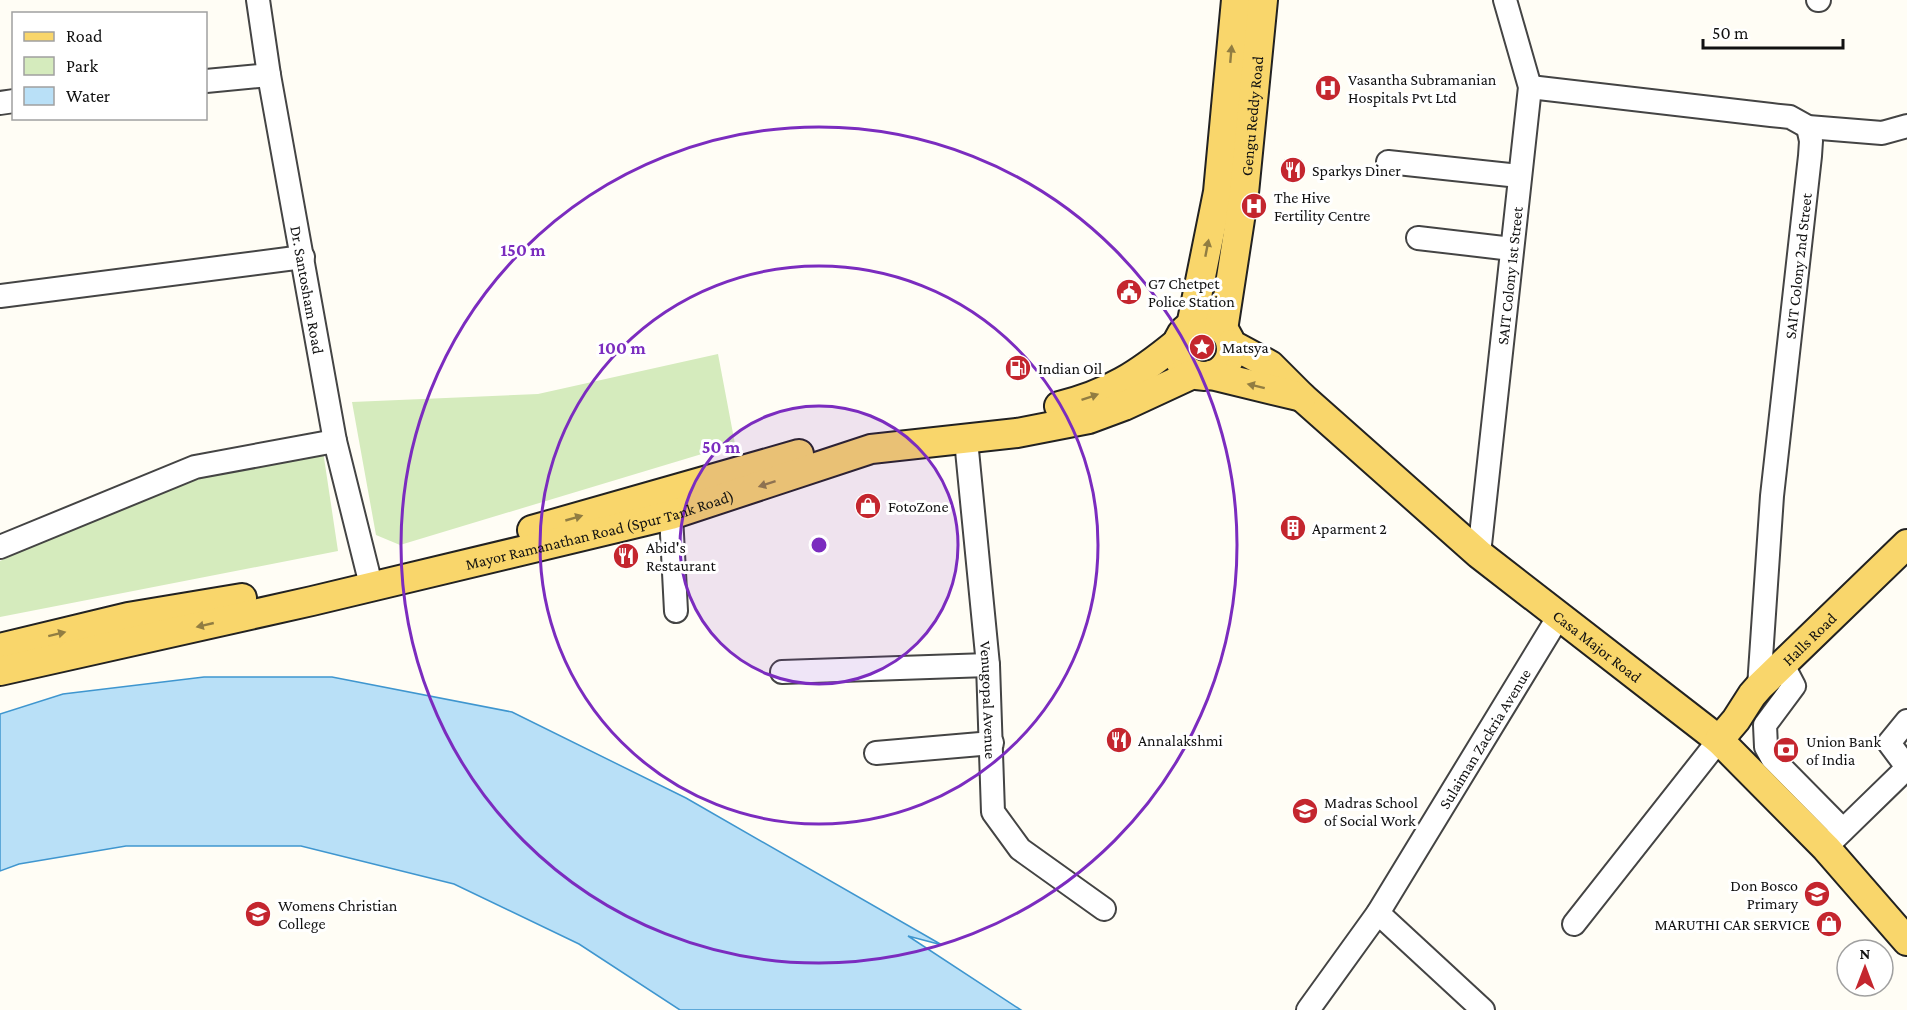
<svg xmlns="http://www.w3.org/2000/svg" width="1907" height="1010" font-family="'Crimson Pro',serif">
<rect width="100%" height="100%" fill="#fffdf5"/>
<path fill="#d5ebbd" d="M718,354l17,90 -335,101 -24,-10 -24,-133 186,-8z
M323,451l15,100 -338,66v-56l206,-94z"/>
<path fill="#b9e0f7" stroke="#3f96cf" stroke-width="1.5" d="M204,677h128l180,35 174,86 256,147 -34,-9 113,74h-341l-101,-66 -125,-60 -153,-38h-175l-107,18 -19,7v-157l63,-20z"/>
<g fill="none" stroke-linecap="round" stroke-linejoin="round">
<g stroke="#444" stroke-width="26">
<g id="minor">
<path id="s1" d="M258,0l11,75 66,366 34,136"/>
<path d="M1818,0h1"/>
<path d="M206,81l63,-6"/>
<path d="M1530,87l241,28 19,2 18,10 74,6 25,-7"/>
<path d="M0,103l14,-2"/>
<path d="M1388,162l131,14"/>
<path d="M1418,238l94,11"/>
<path d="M0,296l303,-39"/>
<path id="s2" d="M966,440l22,225 5,147 27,37 84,60"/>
<path d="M671,515l5,96"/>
<path d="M0,547l195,-80 140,-26"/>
<path id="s3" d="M1479,554l51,-467 -25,-87"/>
<path d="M1783,665l11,21 -29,39 1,22 6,11 71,72"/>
<path d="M782,672l206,-7"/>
<path id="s4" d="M1759,687l13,-191 38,-340 1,-15 -3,-14"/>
<path d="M1907,721l-18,22 18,24"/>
<path d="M876,753l116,-10"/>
<path d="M1833,840l74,-72"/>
<path d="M1378,913l105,97"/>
<path d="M1574,924l145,-184"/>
<path id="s5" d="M1308,1010l70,-97 181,-297"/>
</g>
</g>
<g stroke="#222" stroke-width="32">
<g id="major">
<circle cx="1204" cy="349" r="27"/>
<path d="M1191,326l27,-134 18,-192"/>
<path id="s6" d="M1223,330l21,-137 19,-193"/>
<path id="s7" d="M1231,344l39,21 32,32 177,157 240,186 107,108 81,93"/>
<path d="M1211,375l91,22"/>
<path d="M1059,406c50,-12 80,-32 119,-64"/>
<path d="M532,530l267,-76"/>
<path d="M0,648l128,-31 114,-19"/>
<path id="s8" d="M0,671l312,-70 359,-86 200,-66 146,-16 72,-14 35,-13 69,-32"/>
<path id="s9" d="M1719,740l17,-20 16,-25 7,-8 148,-143"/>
</g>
</g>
<use href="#minor" stroke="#fff" stroke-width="22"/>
<use href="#major" stroke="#f9d66b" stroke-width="28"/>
</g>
<defs><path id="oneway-solid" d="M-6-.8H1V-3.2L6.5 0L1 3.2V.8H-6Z" transform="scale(1.5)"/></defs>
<g fill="#917d42">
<use href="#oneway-solid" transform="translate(1231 54) rotate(-85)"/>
<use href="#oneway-solid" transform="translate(1207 248) rotate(-79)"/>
<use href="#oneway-solid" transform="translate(1256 386) rotate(-166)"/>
<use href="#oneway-solid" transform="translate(1090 397) rotate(-19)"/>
<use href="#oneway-solid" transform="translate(767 484) rotate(162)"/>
<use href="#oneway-solid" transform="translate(574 518) rotate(-16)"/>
<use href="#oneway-solid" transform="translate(205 625) rotate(167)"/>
<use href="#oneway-solid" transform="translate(57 634) rotate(-14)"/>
</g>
<circle cx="819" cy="545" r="139" fill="#7b2cbf" fill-opacity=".12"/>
<g fill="none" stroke="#7b2cbf" stroke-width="3">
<circle cx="819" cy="545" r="139"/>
<circle cx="819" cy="545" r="279"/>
<circle cx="819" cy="545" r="418"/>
</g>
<defs>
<g id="hospital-disc" transform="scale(1.35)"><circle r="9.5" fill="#c4262e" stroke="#fff"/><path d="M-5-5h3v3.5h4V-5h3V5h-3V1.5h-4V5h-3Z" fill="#fff"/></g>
<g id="restaurant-disc" transform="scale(1.35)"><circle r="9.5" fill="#c4262e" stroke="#fff"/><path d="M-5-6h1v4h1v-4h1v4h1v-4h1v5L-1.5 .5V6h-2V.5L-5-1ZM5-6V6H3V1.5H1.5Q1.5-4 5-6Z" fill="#fff"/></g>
<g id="civic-disc" transform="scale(1.35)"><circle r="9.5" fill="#c4262e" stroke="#fff"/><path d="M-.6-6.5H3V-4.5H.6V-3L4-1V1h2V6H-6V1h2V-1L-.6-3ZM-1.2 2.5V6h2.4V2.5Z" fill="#fff"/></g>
<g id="sight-disc" transform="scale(1.35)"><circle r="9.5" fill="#c4262e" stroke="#fff"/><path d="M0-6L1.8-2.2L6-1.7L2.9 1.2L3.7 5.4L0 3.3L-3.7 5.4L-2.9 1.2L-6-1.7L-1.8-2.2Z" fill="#fff"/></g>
<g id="fuel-disc" transform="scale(1.35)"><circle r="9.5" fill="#c4262e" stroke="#fff"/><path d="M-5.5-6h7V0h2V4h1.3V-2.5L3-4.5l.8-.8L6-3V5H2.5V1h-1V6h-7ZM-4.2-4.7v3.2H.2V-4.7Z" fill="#fff"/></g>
<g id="shop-disc" transform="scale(1.35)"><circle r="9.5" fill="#c4262e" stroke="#fff"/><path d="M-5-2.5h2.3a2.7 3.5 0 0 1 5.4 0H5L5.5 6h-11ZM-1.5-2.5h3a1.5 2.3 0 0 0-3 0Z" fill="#fff"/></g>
<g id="building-disc" transform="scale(1.35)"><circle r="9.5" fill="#c4262e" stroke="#fff"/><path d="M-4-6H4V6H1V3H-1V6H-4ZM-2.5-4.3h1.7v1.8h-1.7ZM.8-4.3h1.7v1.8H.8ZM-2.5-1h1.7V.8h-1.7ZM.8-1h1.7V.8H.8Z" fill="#fff"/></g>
<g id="bank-disc" transform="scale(1.35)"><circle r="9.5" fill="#c4262e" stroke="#fff"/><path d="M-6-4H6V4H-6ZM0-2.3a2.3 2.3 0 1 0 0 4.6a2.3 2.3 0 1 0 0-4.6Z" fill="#fff"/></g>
<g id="university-disc" transform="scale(1.35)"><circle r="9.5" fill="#c4262e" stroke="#fff"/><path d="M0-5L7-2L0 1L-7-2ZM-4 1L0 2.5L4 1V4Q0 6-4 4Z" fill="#fff"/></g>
<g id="school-disc" transform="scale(1.35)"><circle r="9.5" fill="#c4262e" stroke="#fff"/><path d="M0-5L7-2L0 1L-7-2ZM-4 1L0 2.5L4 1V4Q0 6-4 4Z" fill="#fff"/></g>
</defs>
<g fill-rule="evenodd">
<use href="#hospital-disc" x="1328" y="88"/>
<use href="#restaurant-disc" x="1293" y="170"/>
<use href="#hospital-disc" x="1254" y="206"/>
<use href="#civic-disc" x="1129" y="292"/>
<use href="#sight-disc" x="1202" y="347"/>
<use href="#fuel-disc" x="1018" y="368"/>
<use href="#shop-disc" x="868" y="506"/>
<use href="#building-disc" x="1293" y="528"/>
<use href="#restaurant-disc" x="626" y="556"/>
<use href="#restaurant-disc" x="1119" y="740"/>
<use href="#bank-disc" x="1786" y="750"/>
<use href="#university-disc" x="1305" y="811"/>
<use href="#school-disc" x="1817" y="894"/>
<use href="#university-disc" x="258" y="914"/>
<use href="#shop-disc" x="1829" y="924"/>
</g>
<g text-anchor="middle" stroke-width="6" stroke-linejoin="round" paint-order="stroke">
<g font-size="16" fill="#111" stroke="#fff" text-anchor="start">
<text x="1348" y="85">Vasantha Subramanian<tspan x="1348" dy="18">Hospitals Pvt Ltd</tspan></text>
<text x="1312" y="176">Sparkys Diner</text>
<text x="1274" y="203">The Hive<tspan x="1274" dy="18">Fertility Centre</tspan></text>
<text x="1148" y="289">G7 Chetpet<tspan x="1148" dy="18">Police Station</tspan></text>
<text x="1222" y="353">Matsya</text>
<text x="1038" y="374">Indian Oil</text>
<text x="888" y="512">FotoZone</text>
<text x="1312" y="534">Aparment 2</text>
<text x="646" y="553">Abid's<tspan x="646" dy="18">Restaurant</tspan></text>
<text x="1138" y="746">Annalakshmi</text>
<text x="1806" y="747">Union Bank<tspan x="1806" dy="18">of India</tspan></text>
<text x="1324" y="808">Madras School<tspan x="1324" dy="18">of Social Work</tspan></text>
<text x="1798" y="891" text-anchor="end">Don Bosco<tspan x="1798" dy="18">Primary</tspan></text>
<text x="278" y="911">Womens Christian<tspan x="278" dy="18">College</tspan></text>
<text x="1810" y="930" text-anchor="end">MARUTHI CAR SERVICE</text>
</g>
<g font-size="16" fill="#111" stroke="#fff">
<text dy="6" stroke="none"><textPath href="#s6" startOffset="216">Gengu Reddy Road</textPath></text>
<text dy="6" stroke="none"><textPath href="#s4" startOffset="423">SAIT Colony 2nd Street</textPath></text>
<text dy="6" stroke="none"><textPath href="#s3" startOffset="280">SAIT Colony 1st Street</textPath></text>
<text dy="6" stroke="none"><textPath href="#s1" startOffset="294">Dr. Santosham Road</textPath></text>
<text dy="6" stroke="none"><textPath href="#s8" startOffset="616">Mayor Ramanathan Road (Spur Tank Road)</textPath></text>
<text dy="6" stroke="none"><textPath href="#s9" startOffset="136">Halls Road</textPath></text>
<text dy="6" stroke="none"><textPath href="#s7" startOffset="476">Casa Major Road</textPath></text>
<text dy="6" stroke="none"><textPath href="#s2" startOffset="261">Venugopal Avenue</textPath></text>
<text dy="6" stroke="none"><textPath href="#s5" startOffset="324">Sulaiman Zackria Avenue</textPath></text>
</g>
</g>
<circle cx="819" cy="545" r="9" fill="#7b2cbf" stroke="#fff" stroke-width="3"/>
<g font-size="18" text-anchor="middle" font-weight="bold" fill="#7b2cbf" stroke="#fff" stroke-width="6" stroke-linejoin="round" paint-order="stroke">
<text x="523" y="256">150 m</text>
<text x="622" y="354">100 m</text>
<text x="721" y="453">50 m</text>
</g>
<rect x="12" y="12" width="195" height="108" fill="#ffffff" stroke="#a0a0a0" stroke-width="1.5"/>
<rect x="24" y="32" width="30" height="9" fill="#f9d66b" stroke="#a0a0a0" stroke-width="1.5"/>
<text x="66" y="42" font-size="18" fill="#111111">Road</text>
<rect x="24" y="57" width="30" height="18" fill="#d5ebbd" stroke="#a0a0a0" stroke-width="1.5"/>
<text x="66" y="72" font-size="18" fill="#111111">Park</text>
<rect x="24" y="87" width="30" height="18" fill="#b9e0f7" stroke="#a0a0a0" stroke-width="1.5"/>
<text x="66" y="102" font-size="18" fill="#111111">Water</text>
<g transform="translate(1865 968)"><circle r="28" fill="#ffffff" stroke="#a0a0a0" stroke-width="1.5"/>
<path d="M0-4.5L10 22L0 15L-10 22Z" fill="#c4262e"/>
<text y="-9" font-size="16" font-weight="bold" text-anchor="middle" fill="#111111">N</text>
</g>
<path d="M1703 39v9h140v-9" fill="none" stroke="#111111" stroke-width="3"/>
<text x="1712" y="39" font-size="18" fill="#111111" stroke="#ffffff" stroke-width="4.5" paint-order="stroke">50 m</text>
</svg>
